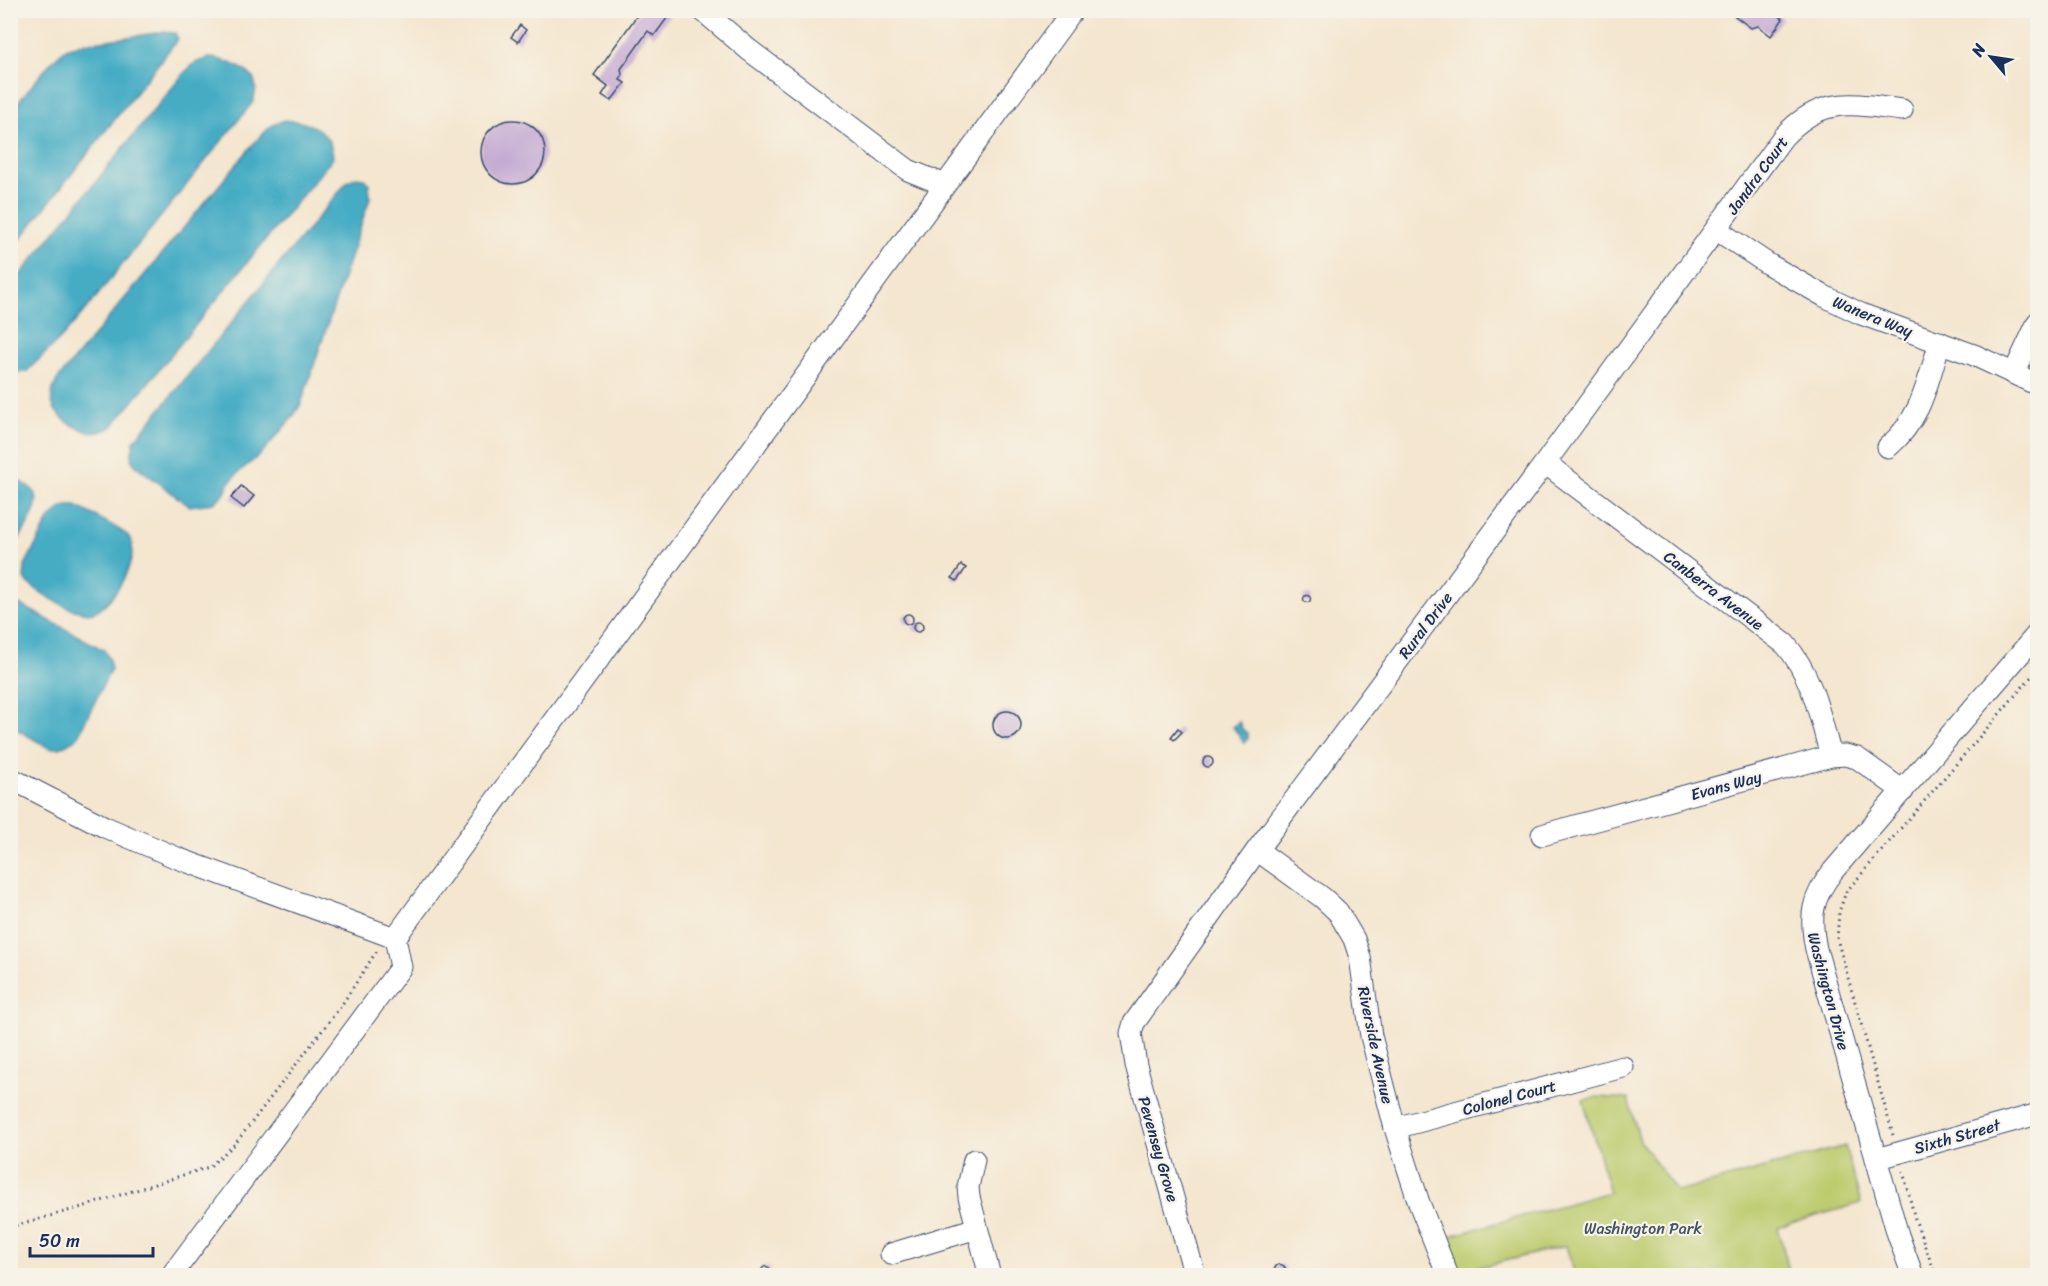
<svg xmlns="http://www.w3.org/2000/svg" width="2048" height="1286" font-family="Sriracha,sans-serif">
<rect width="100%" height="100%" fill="#f7f3e8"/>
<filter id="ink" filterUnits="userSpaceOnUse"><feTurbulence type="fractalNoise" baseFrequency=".0167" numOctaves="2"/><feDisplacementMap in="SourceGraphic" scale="12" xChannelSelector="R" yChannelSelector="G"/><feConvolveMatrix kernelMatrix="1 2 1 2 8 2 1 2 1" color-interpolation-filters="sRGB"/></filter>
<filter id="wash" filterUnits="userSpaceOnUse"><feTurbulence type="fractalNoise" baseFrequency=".008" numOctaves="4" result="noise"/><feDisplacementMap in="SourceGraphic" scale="24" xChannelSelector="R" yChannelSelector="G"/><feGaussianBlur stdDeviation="1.35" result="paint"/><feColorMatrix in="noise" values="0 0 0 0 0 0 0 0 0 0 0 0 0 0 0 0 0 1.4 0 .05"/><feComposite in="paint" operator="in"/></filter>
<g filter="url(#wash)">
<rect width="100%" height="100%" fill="#f4e6cf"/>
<path fill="#bccb6d" stroke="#6c7d66" stroke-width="1.5" d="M1598,1097l30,2 12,42 37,51 168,-46 16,57 -83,24 12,48h-215l-9,-29 -107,26 -13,-35 164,-45 -27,-92z"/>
<path fill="#44acc4" stroke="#306e91" stroke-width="1.5" d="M163,32l12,1 3,6 -167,212v-140l40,-49 15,-13 14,-5z
M208,58c13,0 37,9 45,20 5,8 2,17 0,24l-160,199 -31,36 -35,34 -12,3 -4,-3v-85l173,-213 11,-10z
M284,120c25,1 48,10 49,38l-222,270c-4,1 -9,4 -13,4 -16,2 -42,-14 -46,-29 -2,-8 2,-16 5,-23l198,-238 16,-16z
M356,177l7,1 6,5 1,15 -69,206 -9,14 -32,37 -20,16 -12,13 -3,9 -11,10 -25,3 -54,-41 -4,-6 3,-18 213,-259z
M11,476c7,5 19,9 24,17 8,14 -16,46 -24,57z
M66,506h10c11,6 44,22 52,30 16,17 -15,70 -35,76 -17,5 -57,-21 -69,-33l1,-14 24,-45 8,-9z
M10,599l94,51 5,9 2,10 -34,69 -17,10h-11l-38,-22z
M1239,722l4,8 5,3v5l-4,5 -11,-16z"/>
<g id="blocks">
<path fill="#c5acd3" d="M641,10h32l-19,26 -6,-5 -27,38 1,6 -2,5 5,3 -14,18 -9,-6 6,-9 -14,-11z
M1733,10h39l11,9 -12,17 -13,-10 -7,2 -16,-12 2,-2z
M520,25l6,5 -8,12 -7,-5z
M481 152a32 32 0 1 1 64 0a32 32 0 1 1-64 0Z
M241,486l13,10 -10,12 -13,-10z
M961,565l5,3 -9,13 -5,-3z
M1303.5 599a3.5 3.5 0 1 1 7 0a3.5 3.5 0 1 1-7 0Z
M903 619a5 5 0 1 1 10 0a5 5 0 1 1-10 0Z
M913 627a5 5 0 1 1 10 0a5 5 0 1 1-10 0Z
M993 725a14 14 0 1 1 28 0a14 14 0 1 1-28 0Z
M1178,728l4,4 -8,8 -3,-3z
M1203 762a5 5 0 1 1 10 0a5 5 0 1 1-10 0Z
M1274.5 1270a5.5 5.5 0 1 1 11 0a5.5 5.5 0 1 1-11 0Z
M761.5 1271a4.5 4.5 0 1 1 9 0a4.5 4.5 0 1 1-9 0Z"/>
</g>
</g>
<g filter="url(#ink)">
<use href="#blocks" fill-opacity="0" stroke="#3c4a6f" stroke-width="1.5"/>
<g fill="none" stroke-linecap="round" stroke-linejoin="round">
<g stroke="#3c4a6f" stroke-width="23">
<path id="minor" d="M702,10l47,40 159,120 37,15
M1717,230l51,34 56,32 37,18 113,41 64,30
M2014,373l24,-51
M1888,447c34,-29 39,-64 52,-105
M1545,463l240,181c28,32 35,73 46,112
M10,778l95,49 72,31 218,80
M1542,835l289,-79 14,-1 12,3 46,33
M1257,850l66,48 15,14 16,27 6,18 11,79 24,92 24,75 29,73
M1395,1128l228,-61
M1876,1159l162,-45
M974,1160l-6,27 1,10 21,79
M891,1254l86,-26
M171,1276l230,-309 -6,-29 678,-928
M1195,1276l-59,-211 -5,-32 3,-10 123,-173 288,-387 238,-326c39,-42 69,-33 119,-27
M1913,1276l-15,-41 -82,-286c-7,-34 -4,-51 17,-78l205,-238"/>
</g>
<path stroke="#3c4a6f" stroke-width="3" stroke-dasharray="1.5 4.5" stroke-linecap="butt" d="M1893,1135l-56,-196 2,-27 7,-20 192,-223
M1903,1171l12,48 21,57
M10,1227l72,-20 127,-40 26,-23 106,-138 37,-57"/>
<use href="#minor" stroke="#fff" stroke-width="21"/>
</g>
</g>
<g text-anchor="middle" stroke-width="4.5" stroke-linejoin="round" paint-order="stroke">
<g font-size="16" fill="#1b2f5e" stroke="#f7f3e8">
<text transform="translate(1757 175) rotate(-54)" y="6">Jandra Court</text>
<text transform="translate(1873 316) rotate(22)" y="6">Wanera Way</text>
<text transform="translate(1714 590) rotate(37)" y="6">Canberra Avenue</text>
<text transform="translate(1425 625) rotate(-53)" y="6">Rural Drive</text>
<text transform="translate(1726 785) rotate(-15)" y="6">Evans Way</text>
<text transform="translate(1829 991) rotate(75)" y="6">Washington Drive</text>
<text transform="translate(1376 1045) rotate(78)" y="6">Riverside Avenue</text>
<text transform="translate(1509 1097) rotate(-15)" y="6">Colonel Court</text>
<text transform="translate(1957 1136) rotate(-16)" y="6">Sixth Street</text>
<text transform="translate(1159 1149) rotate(74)" y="6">Pevensey Grove</text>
</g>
<g font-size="16" fill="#435662" stroke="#f7f3e8">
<text x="1643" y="1234">Washington Park</text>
</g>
</g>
<rect width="2048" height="1286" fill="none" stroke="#f7f3e8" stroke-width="36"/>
<g transform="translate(1991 57) rotate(299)" stroke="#f7f3e8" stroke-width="4.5" paint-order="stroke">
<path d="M0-4.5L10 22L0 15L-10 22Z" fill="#1b2f5e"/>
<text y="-9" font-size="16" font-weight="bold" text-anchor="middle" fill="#1b2f5e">N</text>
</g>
<path d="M30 1247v9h123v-9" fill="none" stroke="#1b2f5e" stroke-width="3"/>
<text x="39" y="1247" font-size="18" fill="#1b2f5e" stroke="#f7f3e8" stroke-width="4.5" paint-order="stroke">50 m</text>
</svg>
